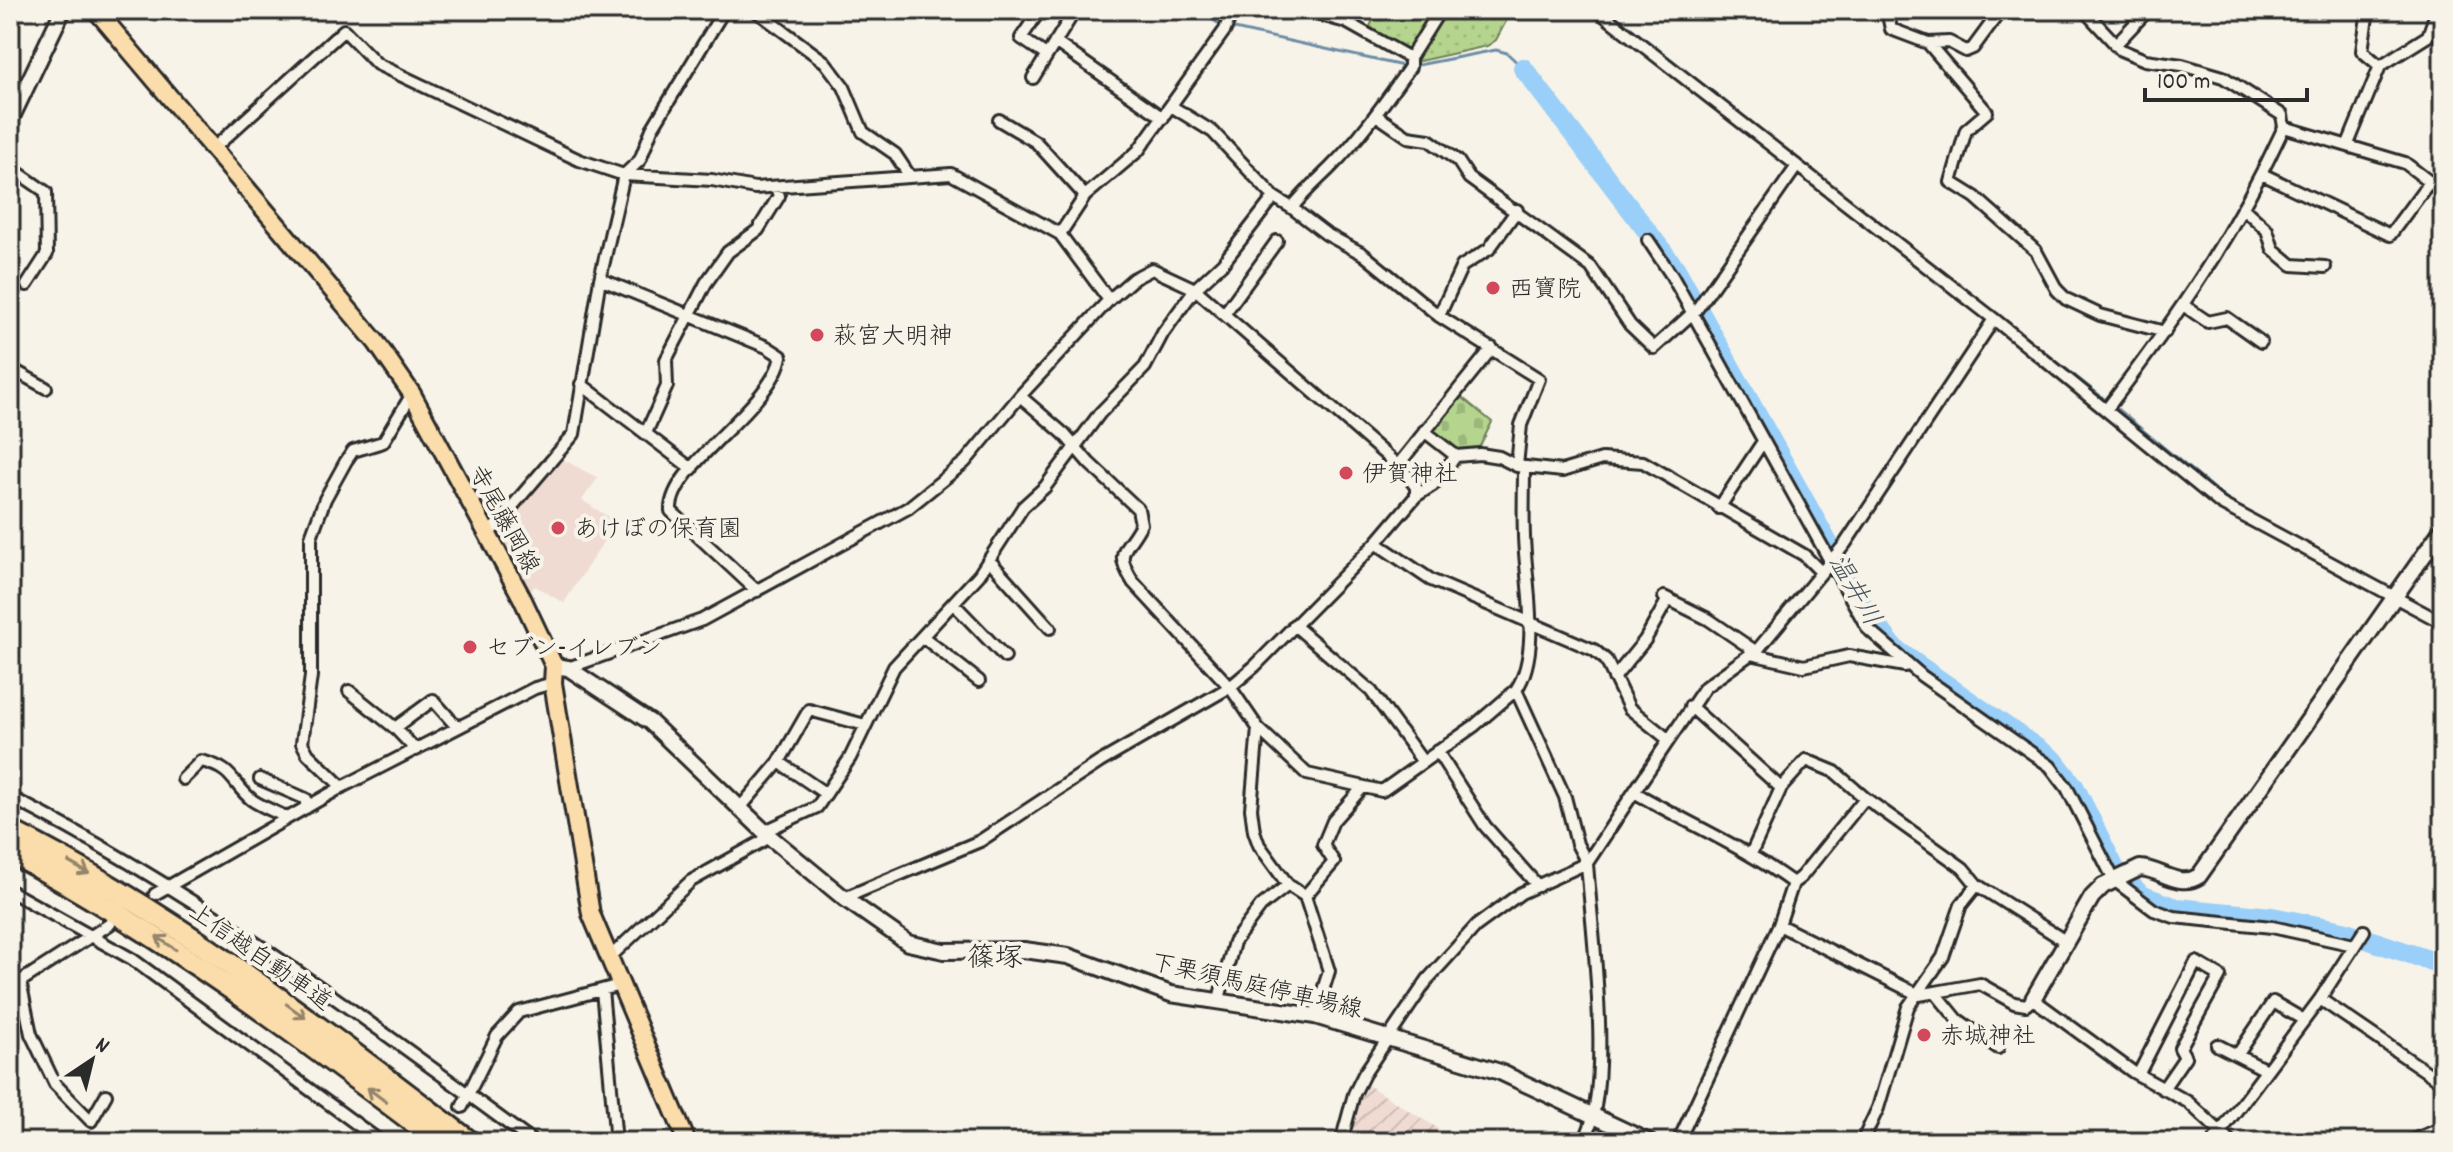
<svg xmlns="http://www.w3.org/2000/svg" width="2453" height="1152" font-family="Dekko,'Klee One',sans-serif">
<defs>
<pattern id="industrial-furrows" width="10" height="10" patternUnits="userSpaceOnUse" patternTransform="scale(2)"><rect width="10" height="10" fill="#f0dbd3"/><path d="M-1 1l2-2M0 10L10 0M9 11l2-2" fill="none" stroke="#cebcb5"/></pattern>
<pattern id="cemetery-stones" width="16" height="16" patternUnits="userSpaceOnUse" patternTransform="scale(2)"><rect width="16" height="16" fill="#b5d58e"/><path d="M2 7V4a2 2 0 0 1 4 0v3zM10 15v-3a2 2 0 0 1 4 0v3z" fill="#9cb77b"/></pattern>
<pattern id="park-dots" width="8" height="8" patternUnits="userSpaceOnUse" patternTransform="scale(2)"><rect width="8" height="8" fill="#b5d58e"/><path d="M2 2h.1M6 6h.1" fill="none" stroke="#9cb77b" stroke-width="1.8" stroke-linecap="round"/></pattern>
</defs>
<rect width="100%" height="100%" fill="#f7f3e8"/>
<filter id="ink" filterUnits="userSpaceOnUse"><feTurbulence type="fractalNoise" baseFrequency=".0125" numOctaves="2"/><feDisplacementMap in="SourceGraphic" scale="16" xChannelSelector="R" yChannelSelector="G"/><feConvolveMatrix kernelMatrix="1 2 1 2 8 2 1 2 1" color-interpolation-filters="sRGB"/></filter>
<g filter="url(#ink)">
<path fill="#f0dbd3" d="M562,459l36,19 -16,22 34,22 -52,81 -29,-17 -5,5 -32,-57z"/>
<path fill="url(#industrial-furrows)" d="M1366,1084l73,45 -9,13h-84z"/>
<path fill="url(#cemetery-stones)" stroke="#70805c" stroke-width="2" d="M1458,394l34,28 -14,28 -20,4 -29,-23z"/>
<path fill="url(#park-dots)" stroke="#70805c" stroke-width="2" d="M1377,10h58l-23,38 -8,2 -35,-21z
M1446,10h66l-16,30 -9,6 -72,16z"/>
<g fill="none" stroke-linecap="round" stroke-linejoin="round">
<path stroke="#6d8da6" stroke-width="3" d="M1199,10l23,16
M1608,10l495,388
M1230,28l173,38
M1413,66l83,-16 11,3 16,15
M2117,409l115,95 158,84
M2406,597l37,20"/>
<path stroke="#99cff8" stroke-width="20" d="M1523,68l153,201 191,344 28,36 159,111 20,26 41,83 26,26 35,13 96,9 71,14 100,34"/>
<g stroke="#2b2b2b" stroke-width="16">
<path id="street" d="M755,10l70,52 19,25 19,45 32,22 14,21
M1040,10l-19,28 25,17
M1303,10l43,12 64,36
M1597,10l397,309 227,185 222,119
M1887,10l4,19 37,14 59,69 -21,18 -15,52 24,15 61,54 21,39 9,9 34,16 65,17
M2084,10l37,40 24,10 37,5 41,12 59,38 2,12
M2368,10l-6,41 18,15
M1055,42l108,76
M1928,43l21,-1 17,9 7,-3 28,-38
M2115,45l33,-35
M1033,78l41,-66
M1171,106l42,26 61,65 18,11c12,-16 25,-27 39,-41 30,-30 54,-65 79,-100v-9l30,-48
M1376,115l32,22 21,3 29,21 11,17 122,89 39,58 24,23 43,-39 100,-143
M999,120l37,22 49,54
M2348,144l32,-78 48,-30 9,-26
M213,149l131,-119 33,34 202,96 45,15 88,5 43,8 196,-14 109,60 49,66
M10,167l36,25 1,62 -20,31
M2262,174l128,61 40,-54
M1292,208l34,26 37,20 76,62 100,63 -18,46 -4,41
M2244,209l23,21 6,19 19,16 33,2
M1060,234l25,-38 53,-45 87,-121 7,-20
M1648,240l24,36 196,353 54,47 128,90 17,22 47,92 40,30 20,7 98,10 82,18
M600,279l167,68 14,9c-8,51 -113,110 -110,155l86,80
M2183,305l25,17 19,-4 34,24
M1225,313l52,-72
M1439,316l23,-50 27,-17 28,-39
M10,368l36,20
M581,384l111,85
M1020,396l44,38 25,29 49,46 3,15c-15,29 -28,25 -8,58l97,105 28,41 -7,81 3,22 5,14 29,40 17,11 24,75 -14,45
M2106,410c72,-94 129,-177 178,-283l121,36 38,29
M1424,431l32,25
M646,433l21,-47 -1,-26 40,-77 22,-31 30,-22 21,-34 -3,-9
M1398,465l94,-117
M1524,467c0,23 -1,46 0,69 1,44 18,116 -8,154l49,107 12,47 10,19c4,62 28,230 -4,279
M1416,496l17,-11 23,-29 24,-2 19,3 18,9 45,5 40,-12 41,3 161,93 16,16
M1719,508l43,-65
M487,536l87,-102 26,-155 24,-104 16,-15 12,-31 72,-119
M990,561l60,67
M1664,597l44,22 47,32
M953,603l52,54
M1294,625l77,66 52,71
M923,637l56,44
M1751,654l53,12 45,-10 56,10
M568,668l134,-48 206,-112 57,-46 55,-66 89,-96 24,-21 19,-10 43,20 208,181 13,17v9l-40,47 55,37 163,70 12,10 23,48 40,32 -35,52c53,31 110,55 159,91l-14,42 140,70 61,-11 34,19 12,2 7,-6 100,73 55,30 43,40
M1614,678l31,-38 23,-41
M349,691l46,37 21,22
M1690,706l91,82
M395,728l38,-28 24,27
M1258,728l49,46 75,17 92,-65 42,-36
M1669,740l36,-53 54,-39 86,-104 149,-225
M1437,751l48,75 53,60
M779,762l47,32
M183,779l18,-18c34,8 30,22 51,39 10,7 24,12 36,18
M260,779l46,20v9
M342,787l-34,-33 -6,-11 9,-67v-139l14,-38 21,-38 7,-10 30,-9 29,-48
M10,797c188,95 354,221 523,345
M740,808l39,-46 30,-52 56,15
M765,831l52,-24 33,-49 44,-91 85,-92 44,-68 22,-20 55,-74 45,-46 18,-34 32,-44 28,-26 51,-66
M1751,854l30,-66 25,-28 29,12 30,26 98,70 14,17 88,56
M1793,883l8,-6 64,-79
M10,891l122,68 249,183
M155,894l187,-107 193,-99 18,-5
M1305,896l29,-34 -11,-17 10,-24 30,-34
M844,898l136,-57 120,-79 130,-75 25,-21 121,-123
M609,958l82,-77 79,-44
M20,981l11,53 24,50 36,37 15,-26
M10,988l100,-64
M602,990l14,152
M1935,992l22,27 41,29
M2320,999l123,84
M1218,1003l16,-61 27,-36 27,-21
M2217,1045l49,25
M2238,1054l35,-52 31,18
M2138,1075l58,-113 24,14 -40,72 5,9 -22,32
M462,1107l35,-71 22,-24 101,-27
M1341,1142l13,-48 10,-20 64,-95 48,-53 45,-33 66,-30 47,-71
M1678,1142l101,-217
M1862,1142l16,-34 30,-101 35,-50 18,-52 16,-20
M2213,1142l107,-143 44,-68
M2408,1142l35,-14"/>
</g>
<g stroke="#2b2b2b" stroke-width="20">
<path id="secondary" d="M10,121l53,-111
M554,666l14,2 82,54 120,115 74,61 64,45 36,8 80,-1 44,6 103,38 144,22 185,56 149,70
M2033,999l59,-102 11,-11 37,-18c21,1 39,21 59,8l244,-348"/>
</g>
<g stroke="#2b2b2b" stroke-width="22">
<path id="primary" d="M96,10l280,332 36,52 110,204 32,68 -1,17 38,231 96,228"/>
</g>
<g stroke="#2b2b2b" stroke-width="26">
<path id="highway" d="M10,831c166,83 313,199 460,311
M10,852c154,82 291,185 430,290"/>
</g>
<use href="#street" stroke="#f7f3e8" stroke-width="10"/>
<use href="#secondary" stroke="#f7f3e8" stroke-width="14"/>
<use href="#primary" stroke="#fbddab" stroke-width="16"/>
<use href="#highway" stroke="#fbddab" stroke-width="20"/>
</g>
<defs><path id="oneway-shaft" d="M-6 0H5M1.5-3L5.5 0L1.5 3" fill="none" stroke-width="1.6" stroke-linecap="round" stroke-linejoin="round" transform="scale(2)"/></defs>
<g stroke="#93846b">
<use href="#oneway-shaft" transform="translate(79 868) rotate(30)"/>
<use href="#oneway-shaft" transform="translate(166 943) rotate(-146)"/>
<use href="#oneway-shaft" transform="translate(296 1011) rotate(36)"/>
<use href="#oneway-shaft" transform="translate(377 1095) rotate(-143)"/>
</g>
</g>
<g fill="#d1495b" stroke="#f7f3e8" stroke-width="3">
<circle cx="1493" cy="288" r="8"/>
<circle cx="817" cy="335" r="8"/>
<circle cx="1346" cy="473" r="8"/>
<circle cx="558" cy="528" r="8"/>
<circle cx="470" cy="647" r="8"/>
<circle cx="1924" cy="1035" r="8"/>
</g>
<g text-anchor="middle" stroke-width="8" stroke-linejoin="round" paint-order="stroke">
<g font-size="24" fill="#2b2b2b" stroke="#f7f3e8" text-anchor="start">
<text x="1509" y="296">西寶院</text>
<text x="833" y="343">萩宮大明神</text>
<text x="1362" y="481">伊賀神社</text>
<text x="574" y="536">あけぼの保育園</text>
<text x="486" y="655">セブン-イレブン</text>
<text x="1940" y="1043">赤城神社</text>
</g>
<g font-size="24" fill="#2b2b2b" stroke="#f7f3e8">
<text transform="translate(505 519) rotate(61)" y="8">寺尾藤岡線</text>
<text transform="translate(261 956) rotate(35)" y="8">上信越自動車道</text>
<text transform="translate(1257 985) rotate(13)" y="8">下栗須馬庭停車場線</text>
</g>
<g font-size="26" font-style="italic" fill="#46545e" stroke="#f7f3e8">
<text transform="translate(1856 589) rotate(60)" y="9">温井川</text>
</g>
<g font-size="28" fill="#2b2b2b" stroke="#f7f3e8">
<text x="995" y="966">篠塚</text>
</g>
</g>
<rect width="2453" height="1152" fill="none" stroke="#f7f3e8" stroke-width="40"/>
<rect x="20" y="20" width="2413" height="1112" fill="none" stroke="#2b2b2b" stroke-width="3" filter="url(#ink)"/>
<g transform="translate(92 1060) rotate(35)" stroke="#f7f3e8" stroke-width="6" paint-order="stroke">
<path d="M0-6L14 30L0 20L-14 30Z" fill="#2b2b2b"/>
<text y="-12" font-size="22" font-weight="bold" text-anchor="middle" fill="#2b2b2b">N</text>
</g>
<path d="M2145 88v12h162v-12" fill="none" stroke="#2b2b2b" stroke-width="4"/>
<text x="2157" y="88" font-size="24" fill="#2b2b2b" stroke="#f7f3e8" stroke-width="6" paint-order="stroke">100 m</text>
</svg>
